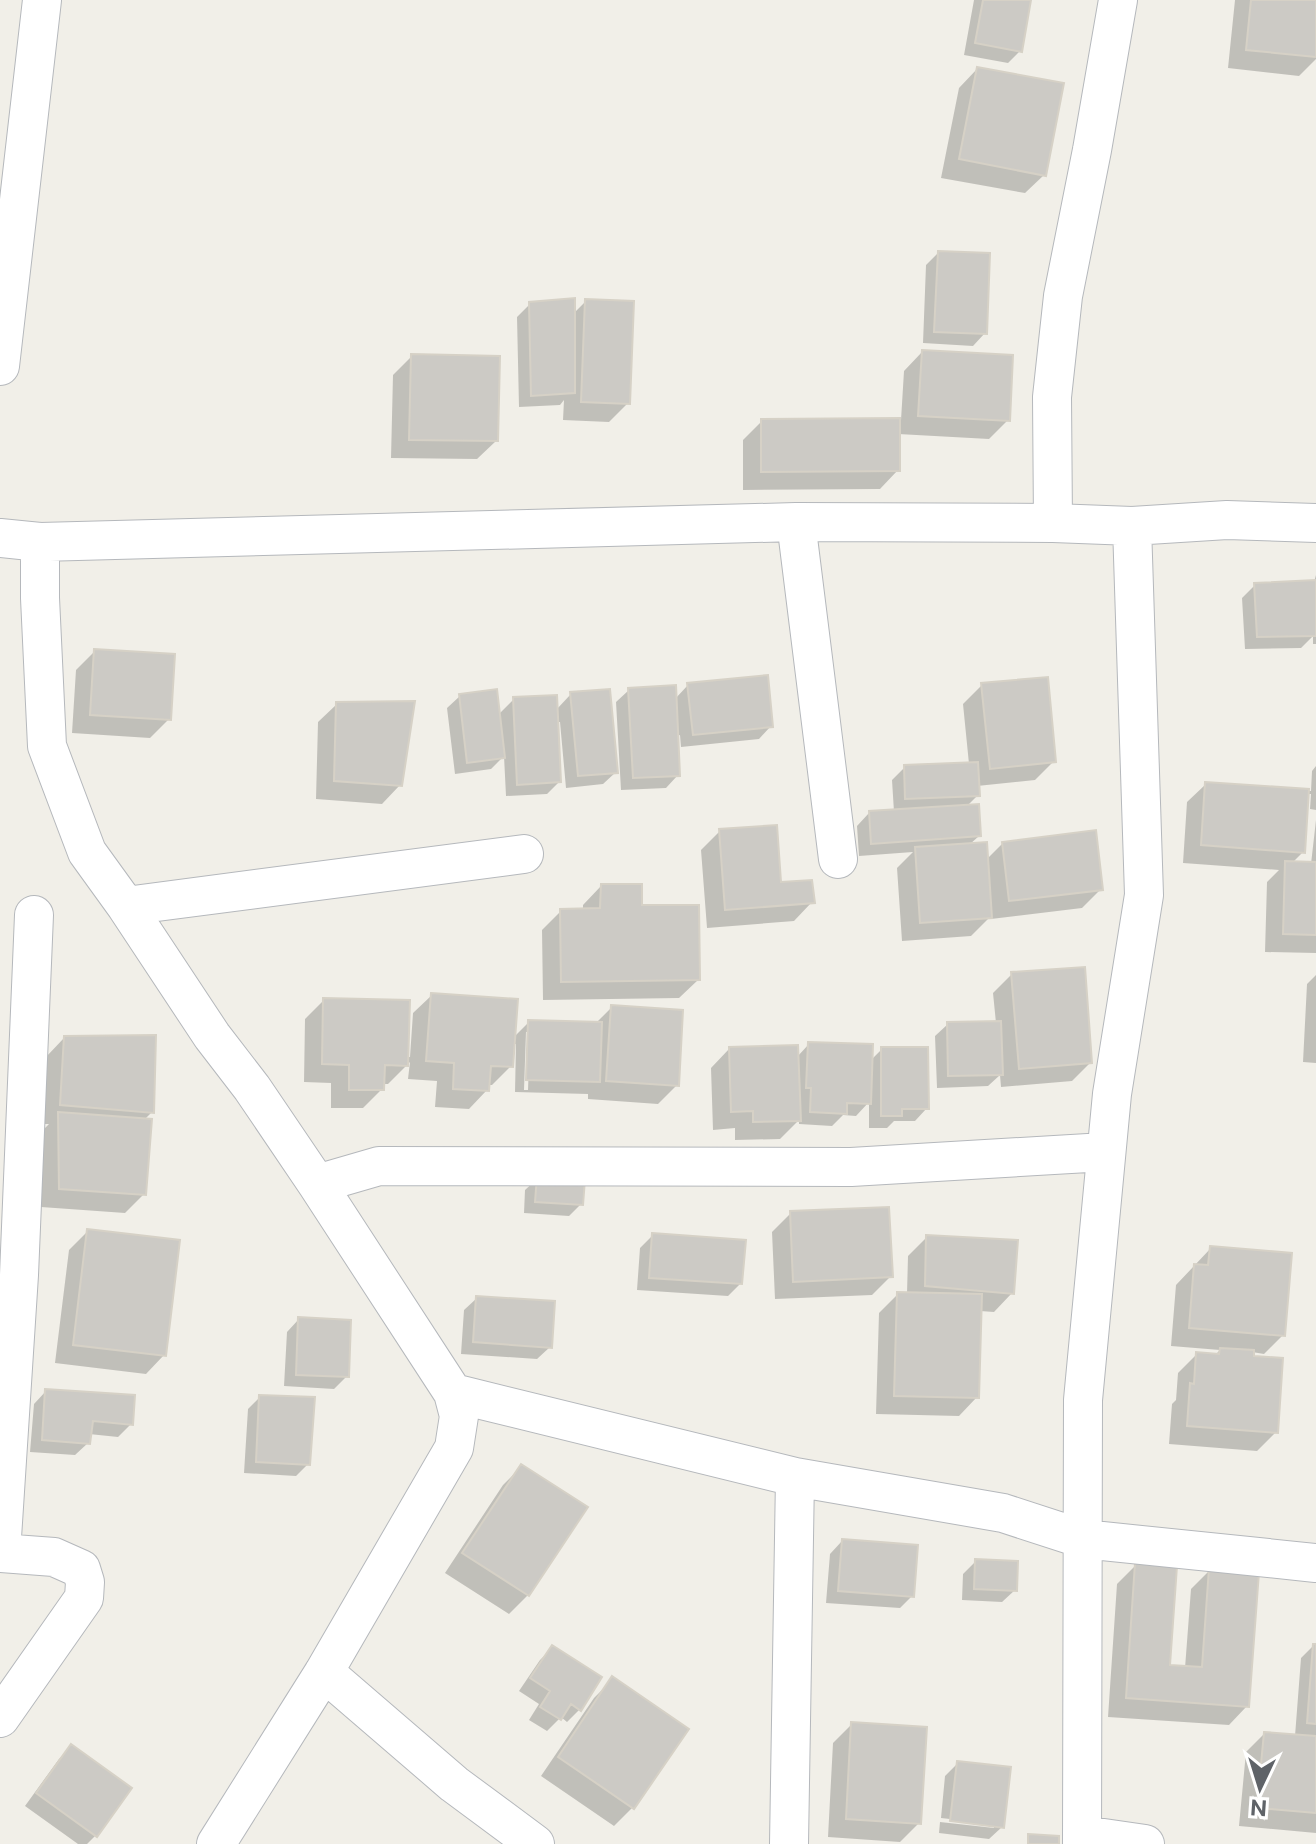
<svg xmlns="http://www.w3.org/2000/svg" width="1316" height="1844" font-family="'Public Sans',sans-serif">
<rect width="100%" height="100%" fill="#f1efe8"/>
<path fill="#0003" fill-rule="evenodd" d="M974,0h55l-9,51 -12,12 -44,-8z
M1235,0h81v59l-17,17 -71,-8z
M977,69l67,106 -19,18 -84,-15 18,-90z
M938,253l47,80 -12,13 -50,-3 3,-78z
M586,301l42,102 -19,19 -46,-2 1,-20 -4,5 -41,2 -2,-90 13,-13 43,10z
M922,352l86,68 -19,19 -91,-5v36l-18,19 -137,1v-50l19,-19 139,-1 3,-49z
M412,356l84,85 -19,18 -86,-1 2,-83z
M1316,575v69h-3v-8l-12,12 -56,1 -3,-51 13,-13 59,-3z
M95,651l74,68 -19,19 -78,-5 4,-63z
M688,685l83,41 -12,13 -78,8 -1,-12 -4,1 2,39 -12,13 -45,2 -5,-88 13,-12 46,9z
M982,685l72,76 -19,19 -58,6 1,9 -12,12 13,29 -10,9 17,15 17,-17 98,46 -19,19 -91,11v-3l-20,20 -69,5 -5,-73 16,-16 -54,4 -2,-30 12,-13 25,-1 -2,-32 13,-13 64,-3 -6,-60z
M571,694l45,78 -13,12 -37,4 -6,-66h-4l3,60 -12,12 -41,2 -2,-40 -13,13 -36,5 -8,-66 13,-12 38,19 16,-16 42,11z
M337,704l63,81 -18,19 -66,-5 2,-77z
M1316,766v44l-6,-1 1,-15h-4l-4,58 -12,12h20l5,-44v133l-51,-1 2,-70 12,-12 -96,-7 4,-61 19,-18 105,7 1,-20z
M720,831l59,53 33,18 -18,19 -87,7 -6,-78z
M601,886l39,22 58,72 -19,18 -136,2 -1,-70 19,-19h22v-6z
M1012,974l78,89 -18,18 -71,6 -1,-12 -12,11 -51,2 -2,-52 13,-12 48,-1 -3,-30z
M1316,975v88l-13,-1 4,-78z
M432,995l81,43 16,-16 66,2 17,-17 65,78 -19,19 -70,-5v-5l-73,-2 1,-48h-3l-2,22 -19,19h-4l-1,5 -18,19 -34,-2 2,-26 -29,-2 2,-17 -22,22h-6v5l-19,19h-32v-25l-27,-1 1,-63 19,-19 82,57h4l3,-44zM526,1032h4l-2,58h-4z
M64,1038l88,74 -8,8v74l-19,19 -84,-6 -1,-74 9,-9h-7l4,-67z
M809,1044l61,17 12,-12 45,59 -12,13h-21l-7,7h-18v-26l-13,14 -13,-1 -11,11 -33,-2v-4l-19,19 -45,1v-12l-22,2 -2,-62 18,-19 68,8z
M538,1178l43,26 -12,12 -45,-3 1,-23z
M791,1213l100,63 -19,19 -97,4 -3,-67z
M88,1231l76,124 -18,19 -91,-11 14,-113z
M653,1235l88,48 -13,13 -91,-6 3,-42z
M927,1237l85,56 -18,19 -14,-1 -3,86 -18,19 -83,-2 3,-101 19,-19h9l1,-38z
M1211,1248l72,87 -19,19 -12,-2 24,80 -19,19 -88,-7 3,-40 4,-4 2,-27 19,-19 17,2 6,-6 -49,-4 5,-61z
M477,1298l73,49 -13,12 -76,-5 3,-44z
M299,1319l48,57 -13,13 -50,-3 3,-54z
M46,1391l85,33 -13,13 -29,-3 -1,9 -13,12 -45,-3 4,-48z
M260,1397l48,67 -12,12 -52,-3 4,-64z
M521,1467l7,128 -19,19 -64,-41 58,-88z
M842,1541l70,55 -12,12 -74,-5 4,-49z
M976,1561l39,29 -13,12 -40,-2 1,-26z
M1136,1565l32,102 17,1 6,-79 19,-19 37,136 -18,19 -121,-8 9,-133z
M1313,1646h3v187l-77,-7 7,-74 18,-18 31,2 6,-78z
M552,1648l28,61 -13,13 -6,-5 -14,14 -18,-11 10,-16 -20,-13 21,-31z
M613,1679l20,128 -19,19 -73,-50 53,-78z
M852,1724l67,99 -19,19 -72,-5 5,-94z
M71,1747l25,88 -9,9h-9l-53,-38 34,-47z
M958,1763l44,64 -13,12 -50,-6 1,-11 54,6v-4l-53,-6 4,-42z"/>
<path fill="#cccac5" stroke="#d6d1c6" stroke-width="2" d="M983,0h48l-9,52 -47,-9z
M1251,0h65v57l-70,-7z
M977,67l87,16 -18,93 -87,-17z
M938,251l52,2 -3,81 -53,-2z
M575,298v95l-44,3 -2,-94z
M585,299l49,2 -4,103 -49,-2z
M922,350l91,5 -3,66 -92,-5z
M411,354l89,2 -2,85 -89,-1z
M900,418v53l-139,1v-53z
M1316,580v56l-59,1 -3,-54z
M94,649l81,5 -4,66 -81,-5z
M768,675l5,52 -80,8 -6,-52z
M1048,677l8,85 -66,7 -9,-86z
M676,685l4,91 -47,2 -5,-90z
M497,689l8,69 -38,5 -8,-69z
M610,689l8,84 -40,3 -8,-84z
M557,695l4,87 -44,3 -4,-88z
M415,701l-13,85 -68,-5 2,-79z
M978,762l2,34 -75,3 -1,-34z
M1205,782l104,7 -4,64 -104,-8z
M979,804l2,32 -110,8 -2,-33z
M777,825l4,57 31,-2 3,23 -90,7 -6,-81z
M1096,830l7,60 -94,11 -7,-59z
M987,842l5,76 -72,5 -5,-76z
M1285,861l31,1v73l-33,-1z
M601,884h41v21h57l1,75 -139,2 -1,-73 40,-1z
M1085,967l7,96 -73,6 -8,-97z
M431,993l87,6 -5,68 -22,-1 -2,25 -36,-2 1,-26 -28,-2z
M323,998l87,2 -2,66 -23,-1 -1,25h-35v-25l-27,-1z
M611,1005l72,5 -4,76 -73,-5z
M528,1020l74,2 -2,60 -74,-2z
M1001,1021l2,54 -55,1 -1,-54z
M156,1035l-2,78 -94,-8 4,-69z
M808,1042l65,2 -2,60 -24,-1v11l-37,-2 1,-24h-5z
M798,1045l3,76 -48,1v-11l-22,1 -2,-65z
M881,1047h47l1,62h-27v7h-21z
M58,1112l94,7 -6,76 -87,-6z
M537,1176l48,3 -2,26 -48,-3z
M889,1207l4,70 -100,5 -3,-71z
M87,1229l93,11 -14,116 -93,-11z
M652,1233l94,7 -4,44 -93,-6z
M926,1235l92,5 -4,54 -89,-8z
M1210,1246l82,7 -7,83 -96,-8 5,-64 14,1z
M897,1292l85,2 -3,104 -85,-2z
M476,1296l79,5 -3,47 -79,-6z
M298,1317l53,3 -2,57 -53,-2z
M1220,1348l34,2v6l29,2 -5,75 -91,-7 3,-43 4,1 2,-32 23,2z
M45,1389l90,6 -2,30 -40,-4 -3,23 -48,-4z
M259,1395l56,2 -5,68 -54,-3z
M521,1464l67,43 -59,89 -67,-43z
M842,1539l76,6 -4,52 -76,-6z
M975,1559l43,2 -1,30 -43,-2z
M1135,1563l42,3 -7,99 32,2 7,-99 50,4 -10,135 -123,-9z
M1313,1644h3v80l-9,-1z
M552,1645l50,32 -21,34 -10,-7 -10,16 -21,-13 10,-16 -20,-13z
M612,1676l77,53 -55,80 -76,-52z
M851,1722l76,5 -6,97 -75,-5z
M1264,1732l52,4v77l-59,-5z
M71,1744l61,44 -35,49 -61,-44z
M957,1761l54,6 -7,61 -54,-7z
M1028,1834l31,2v8h-31z"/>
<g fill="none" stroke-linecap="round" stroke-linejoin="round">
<g stroke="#b5b8bc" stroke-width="40">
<path id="minor" d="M0,366l42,-366
M796,522l42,337
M1053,523l-1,-126 11,-101 29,-146 26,-150
M0,538l40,4 756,-20 257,1 79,3 95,-6 89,3
M40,542v56l7,148 40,106 39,54 86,130 40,52 65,96 136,209 6,23 -5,32 -130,224 -108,172
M126,906l398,-52
M317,1184l62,-18 472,1 254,-15
M453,1393l342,84 208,36 80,26 233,24
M0,1553l54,4 27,12 4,13 -1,16 -84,120
M1,1553l18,-278 15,-360
M324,1672l130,112 81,60
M1083,1835l62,9
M789,1844l6,-367
M1082,1844l1,-444 29,-306 32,-199 -12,-369"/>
</g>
<use href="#minor" stroke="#fff" stroke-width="38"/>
</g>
<g transform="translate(1260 1788) rotate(184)" stroke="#ffffff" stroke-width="6" paint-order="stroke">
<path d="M0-6L14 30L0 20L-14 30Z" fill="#5f6368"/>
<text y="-12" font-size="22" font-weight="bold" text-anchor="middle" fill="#5f6368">N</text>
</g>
</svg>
